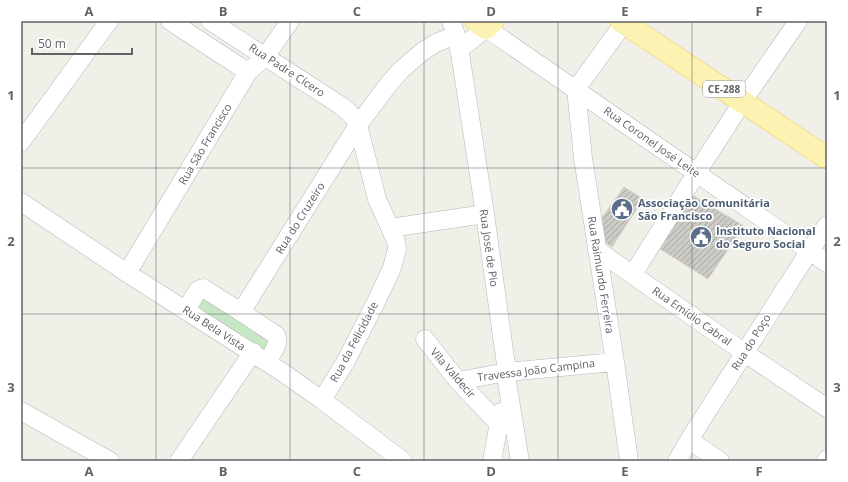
<svg xmlns="http://www.w3.org/2000/svg" width="848" height="482" font-family="'Open Sans',sans-serif">
<defs>
<pattern id="building-hatch" width="6" height="6" patternUnits="userSpaceOnUse"><rect width="6" height="6" fill="#cccac4"/><path d="M-1 1l2-2M0 6l6-6M5 7l2-2" fill="none" stroke="#a9a7a3"/></pattern>
</defs>
<rect width="100%" height="100%" fill="#f0efe8"/>
<path fill="#c6e6c6" d="M201,294l71,44 -7,16 -73,-44z"/>
<path fill="url(#building-hatch)" stroke="#d5d1c6" d="M624,187l19,12 -31,48 -7,-5 -4,-23z
M692,195l52,31 -36,53 -48,-30z"/>
<g fill="none" stroke-linecap="round" stroke-linejoin="round">
<g stroke="#b5b7bb" stroke-width="19">
<path id="minor" d="M170,21l78,51
M210,21l130,84c8,6 14,11 18,20l19,74 19,42 1,8 -5,19 -16,34 -30,59 -24,39
M451,21l5,14 4,18 25,161 22,158v10l13,79
M624,23l-48,66 7,69 32,204 14,99
M459,50l27,-22 341,235
M21,142l88,-121
M21,202l106,71 155,99 40,28 81,61
M390,228l95,-14
M597,250l148,103 82,55
M127,273l121,-201 18,-16 24,-35
M633,274l63,-100 47,-73 55,-80
M186,310l12,-20 5,-2 38,24 35,23c4,10 -4,18 -9,26
M241,312l117,-187 30,-40 13,-15 21,-18 14,-9 20,-8
M425,339l33,42 41,43
M458,381l49,-9 108,-10
M21,411l89,50
M689,440l31,21
M179,461l74,-109
M492,461l9,-49
M677,461l12,-21 114,-179 24,-36
M826,461l1,-2"/>
</g>
<g stroke="#edca64" stroke-width="23">
<path id="major" d="M476,21l10,7 7,-7
M621,21l206,137"/>
</g>
<use href="#minor" stroke="#fff" stroke-width="18"/>
<use href="#major" stroke="#fcf2b1" stroke-width="22"/>
</g>
<path fill="none" stroke="#5f6267" stroke-width="1" stroke-opacity="0.55" d="M156,21v440M290,21v440M424,21v440M558,21v440M692,21v440M21,168h806M21,314h806"/>
<defs>
<g id="civic-disc" transform="scale(1.15)"><circle r="9.5" fill="#5c6f8a" stroke="#fff"/><path d="M-.6-6.5H3V-4.5H.6V-3L4-1V1h2V6H-6V1h2V-1L-.6-3ZM-1.2 2.5V6h2.4V2.5Z" fill="#fff"/></g>
</defs>
<g fill-rule="evenodd">
<use href="#civic-disc" x="622" y="209"/>
<use href="#civic-disc" x="701" y="237"/>
</g>
<g text-anchor="middle" stroke-width="3.5" stroke-linejoin="round" paint-order="stroke">
<rect fill="#fff" stroke="#8f9195" stroke-width="1" x="703" y="81" width="42" height="16" rx="3"/>
<g font-size="10" font-weight="bold" fill="#5f6267">
<text x="724" y="93">CE-288</text>
</g>
<g font-size="11" fill="#5f6267" stroke="#fff">
<text transform="translate(287 70) rotate(33)" y="4">Rua Padre Cícero</text>
<text transform="translate(652 142) rotate(35)" y="4">Rua Coronel José Leite</text>
<text transform="translate(205 144) rotate(-59)" y="4">Rua São Francisco</text>
<text transform="translate(300 218) rotate(-58)" y="4">Rua do Cruzeiro</text>
<text transform="translate(489 248) rotate(82)" y="4">Rua José de Pio</text>
<text transform="translate(601 275) rotate(81)" y="4">Rua Raimundo Ferreira</text>
<text transform="translate(692 316) rotate(35)" y="4">Rua Emídio Cabral</text>
<text transform="translate(214 328) rotate(33)" y="4">Rua Bela Vista</text>
<text transform="translate(354 342) rotate(-62)" y="4">Rua da Felicidade</text>
<text transform="translate(751 342) rotate(-58)" y="4">Rua do Poço</text>
<text transform="translate(536 370) rotate(-7)" y="4">Travessa João Campina</text>
<text transform="translate(453 373) rotate(49)" y="4">Vila Valdecir</text>
</g>
<g font-size="11" font-weight="bold" fill="#4e5e75" stroke="#fff" text-anchor="start">
<text x="638" y="207">Associação Comunitária<tspan x="638" dy="13">São Francisco</tspan></text>
<text x="716" y="235">Instituto Nacional<tspan x="716" dy="13">do Seguro Social</tspan></text>
</g>
</g>
<rect width="848" height="482" fill="none" stroke="#ffffff" stroke-width="44"/>
<path d="M32 48v6h100v-6" fill="none" stroke="#5f6267" stroke-width="2"/>
<text x="38" y="48" font-size="12" fill="#5f6267" stroke="#ffffff" stroke-width="3" paint-order="stroke">50 m</text>
<rect x="22" y="22" width="804" height="438" fill="none" stroke="#5f6267" stroke-width="1.5"/>
<g font-size="13" text-anchor="middle" font-weight="bold" fill="#5f6267">
<text x="89" y="16">A</text>
<text x="223" y="16">B</text>
<text x="357" y="16">C</text>
<text x="491" y="16">D</text>
<text x="625" y="16">E</text>
<text x="759" y="16">F</text>
<text x="11" y="100">1</text>
<text x="837" y="100">1</text>
<text x="11" y="246">2</text>
<text x="837" y="246">2</text>
<text x="11" y="392">3</text>
<text x="837" y="392">3</text>
<text x="89" y="476">A</text>
<text x="223" y="476">B</text>
<text x="357" y="476">C</text>
<text x="491" y="476">D</text>
<text x="625" y="476">E</text>
<text x="759" y="476">F</text>
</g>
</svg>
